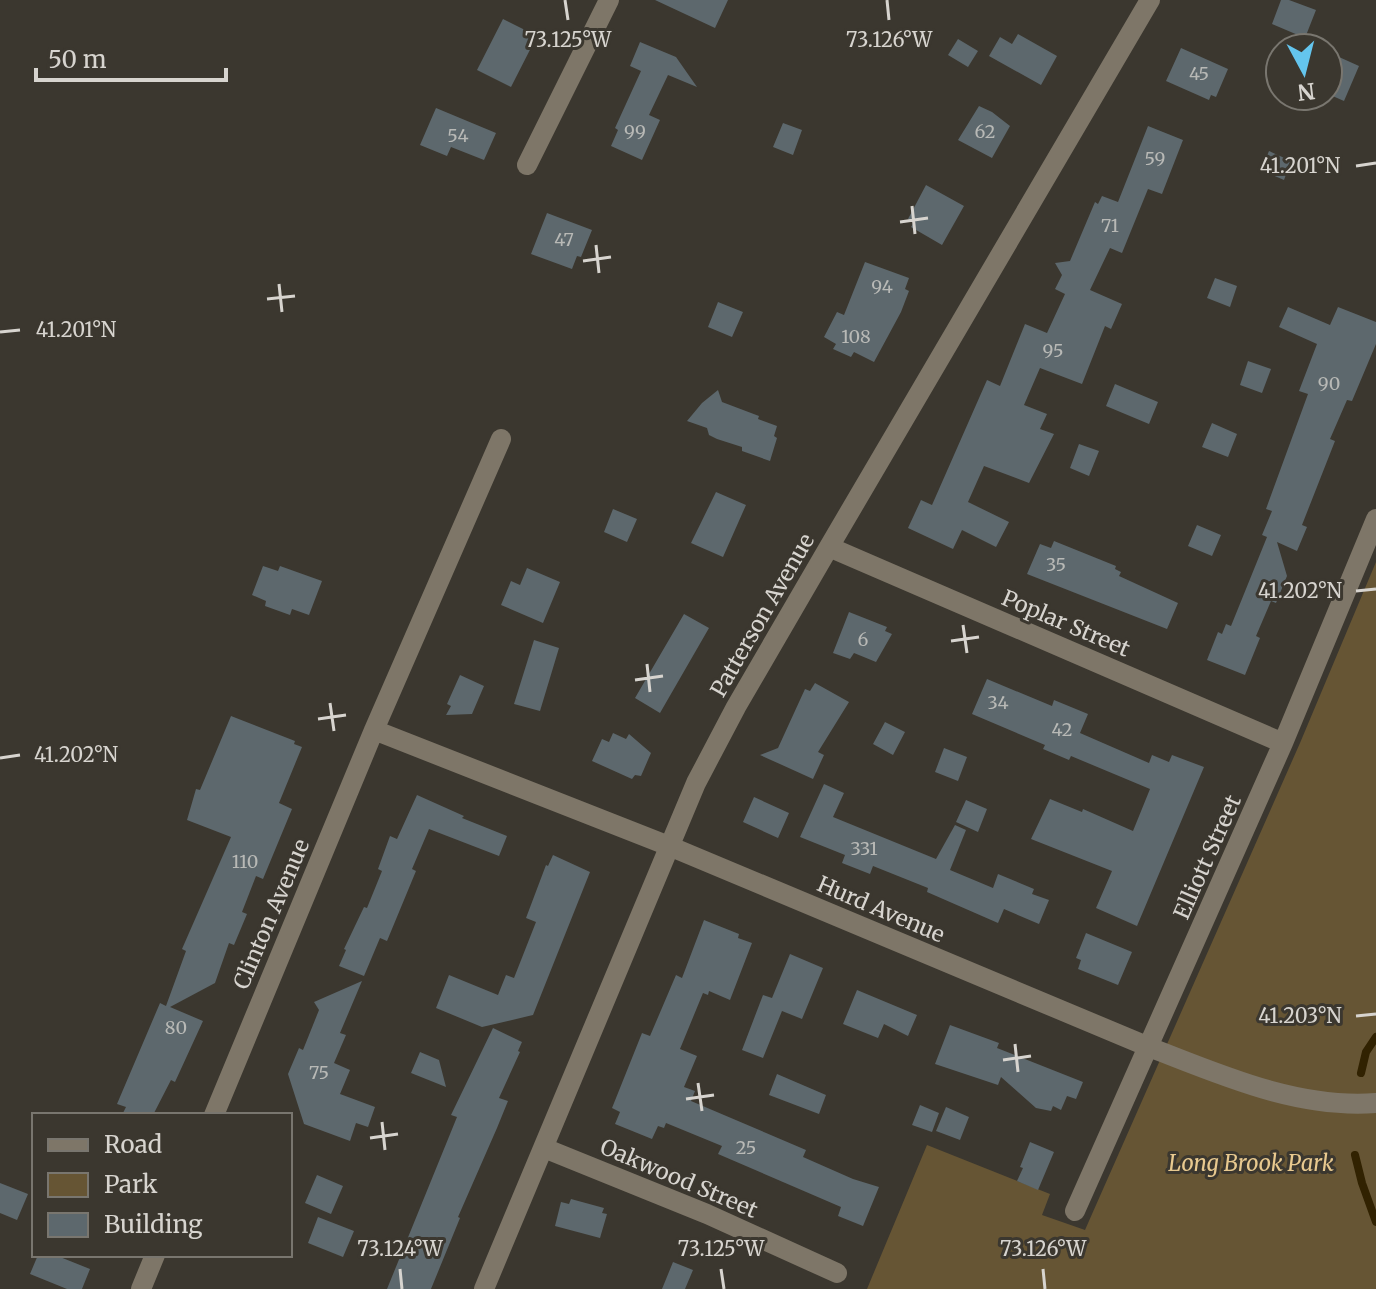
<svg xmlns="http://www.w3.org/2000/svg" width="1376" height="1289" font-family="Merriweather,serif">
<rect width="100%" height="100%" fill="#3b372f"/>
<path fill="#665534" d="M1376,562v727h-509l60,-144 123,49 -8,21 43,15 215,-487z"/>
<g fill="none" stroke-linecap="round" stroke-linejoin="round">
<path stroke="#312201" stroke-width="8" d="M1361,1073l5,-21 10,-15
M1355,1155l7,28 14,39"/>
</g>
<path fill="#5d686d" d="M655,0h73l-13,28z
M1281,0h8l27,10 -11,28 -33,-14z
M503,19l34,17 -26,51 -34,-17z
M1018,34l39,22 -16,29 -52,-29 11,-19 12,7z
M958,39l20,12 -10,16 -20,-12z
M640,42l36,15 21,30 -29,-12 -19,40 11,5 -18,40 -31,-14 7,-16 -3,-2 26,-57 -11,-5z
M1181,48l47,21 -12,28 -5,-2 -2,5 -43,-19z
M1339,57l20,9 -15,35 -16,-7v-29l7,3z
M979,106l13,6 18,14 -18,32 -34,-18z
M436,108l60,25 -12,27 -33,-13 -4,9 -27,-11z
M783,123l19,7 -9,25 -20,-8z
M1148,126l35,14 -21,54 -14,-5 -26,64 -12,-5 -20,42 32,14 -11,25 -6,-3 -23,58 -42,-16 -16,37 23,9 -7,15 14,5 -25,49 -45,-17 -16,36 41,20 -13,25 -34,-17 -9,19 -45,-21 13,-28 11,5 55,-125 13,6 25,-62 22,9 18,-39 -10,-5 7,-14 -7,-12 15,-2 25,-59 3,2 4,-8 16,6z
M1269,151l22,10 -7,19 -23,-10z
M926,185l38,21 -22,39 -31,-18 3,-5 -6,-3z
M547,213l45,17 -11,27 -4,-1 -5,13 -41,-15z
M865,262l44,16 -4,11 4,2 -8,21 -27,50 -20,-10 -3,5 -18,-8 3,-5 -12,-7 13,-25 7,3z
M1215,278l22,8 -7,21 -23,-9z
M718,302l25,10 -11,25 -24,-10z
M1288,307l42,18 8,-18 38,15v22l-24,57 -5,-1 -17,39 5,2 -33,84 5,2 -10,24 -20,-9 10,34 -11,27 -5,-2 -15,35 4,2 -15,37 -38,-15 11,-28 4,2 4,-10 5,2 36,-89 -5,-2 10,-24 -6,-2 42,-115 -9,-3 18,-47 -38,-17z
M1248,361l23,8 -9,24 -22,-8z
M1115,384l43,18 -9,22 -43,-18z
M718,390l4,12 37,14 -1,3 19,7 -3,10 3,2 -7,23 -28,-10v-4l-25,-8 -8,-4 -2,-7 -20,-7 15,-18z
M1212,423l25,11 -9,23 -26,-10z
M1079,444l20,7 -10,25 -19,-8z
M716,492l30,13 -23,52 -32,-14z
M613,509l24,10 -10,23 -23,-10z
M1197,525l24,10 -9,21 -24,-10z
M1054,541l62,25 -1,3 6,3 -2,4 59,27 -11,26 -140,-55 13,-30 11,4z
M263,566l15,5 2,-5 42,15 -13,34 -17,-6 -2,6 -25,-9 1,-5 -14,-6z
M527,568l33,14 -17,41 -42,-18 10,-24 9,4z
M849,612l38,15 -2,4 7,3 -16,28 -22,-9 -4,6 -17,-6z
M684,614l25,14 -49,85 -25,-15z
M534,640l25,8 -19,63 -26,-7z
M460,675l24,11 -12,28 -26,1 5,-9 -4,-2z
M987,679l65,27 2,-6 34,14 -8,19 69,30 3,-8 17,7 3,-7 32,12 -67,159 -41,-18 16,-37 -81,-32 19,-40 32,13 1,-3 50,22 17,-42 -79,-33 -2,4 -26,-11 2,-4 -73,-31z
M815,683l34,19 -31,50 6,3 -11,24 -53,-24 18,-7 27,-59 5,2z
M231,716l64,25 -1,3 8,3 -23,56 13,6 -29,70 -7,-3 -14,36 5,2 -13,31 -5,-2 -14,40 -45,24 33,14 -28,61 -4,-2 -18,35h-31l4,-8 -9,-3 43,-101 6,3 20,-55 -4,-2 49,-112 -44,-17 9,-31 4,1z
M885,722l20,10 -12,23 -20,-11z
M613,733l13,6 3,-5 22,19 -10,23 -6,-1 -3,4 -40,-18 10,-22 7,3z
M944,748l23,9 -9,24 -23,-9z
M824,784l20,9 -11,24 103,42 19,-34 11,5 -16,40 43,18 5,-14 36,15 -2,5 17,6 -10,24 -35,-15 -6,14 -71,-31 1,-4 -55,-22 -3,8 -28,-11 3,-8 -45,-18z
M417,795l47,21 -2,2 45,18 -8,20 -70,-27 -17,40 4,2 -29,70 -7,-3 -16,38 -25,-10 7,-16 -2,-1 20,-42 3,1 15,-37 -4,-2 12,-33 7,3z
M754,797l35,16 -11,25 -35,-16z
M966,800l21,9 -9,23 -22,-10z
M553,855l37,17 -57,143 -51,12 -46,-19 13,-33 49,20 8,-20 8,3 22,-56 -10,-4 20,-53 2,1z
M704,920l35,14 -1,4 14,5 -22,57 -21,-9 -1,4 -5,-2 -23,56 17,7 -13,31 11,4 -4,10 115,49 -3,7 50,22 26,8 -16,39 -25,-10 3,-9 -123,-53 4,-8 -56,-23 -2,5 -6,-2 -6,13 -37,-15 5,-12 -8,-4 30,-75 8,3 26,-61 6,3z
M1086,933l46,19 -14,33 -40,-16 3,-9 -5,-2z
M790,954l33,14 -21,51 -20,-8 -19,47 -21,-8 21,-55 9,3z
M362,981l-22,52 6,2 -12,28 16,7 -10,24 35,13 -7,20 -12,-4 -6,18 -46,-17 -16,-50 11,-26 4,2 16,-40 -5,-8z
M857,990l60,25 -9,21 -24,-12 -6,14 -35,-14z
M950,1025l49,18 -2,5 86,34 -7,17 -9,-3 -6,14 -8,-4 -2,5 -15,-3 -35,-31 -3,8 -63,-21z
M493,1028l29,14 -4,9 2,1 -21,46 9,3 -11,27 -39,89 2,1 -29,71h-44l70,-172 -6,-2z
M420,1052l19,8 7,27 -35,-14z
M777,1074l49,21 -7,19 -50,-19z
M920,1105l19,8 -7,19 -20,-7z
M946,1107l23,10 -9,23 -24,-9z
M1030,1142l24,10 -16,38 -21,-9 6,-13 -3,-1z
M317,1175l26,11 -12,28 -26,-11z
M0,1183l28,11 -11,26 -17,-7z
M571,1199l33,9 -2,5 5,1 -7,24 -45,-12 6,-24 8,2z
M318,1217l36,14 -11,26 -35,-14z
M38,1255h17l35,14 -8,20h-15l-37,-15z
M673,1262l20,8 -8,19h-23z"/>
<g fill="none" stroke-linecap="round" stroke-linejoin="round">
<path stroke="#7e7668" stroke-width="20" d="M527,165l82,-165
M829,547l454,196
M374,730l295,116 480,201c72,28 148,62 227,56
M214,1115l160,-385 127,-291
M544,1148l163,66 130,59
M1075,1211l208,-468 93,-224
M141,1289l14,-34
M484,1289l212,-506 40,-76 93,-160 321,-547"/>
</g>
<path fill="none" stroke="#d7d4cf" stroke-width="3" d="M565,0l3,20M887,0l2,20M1356,166l20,-3M912,206l3,28M900,222l28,-4M596,245l3,28M583,261l28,-4M279,284l3,28M267,299l28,-3M0,332l20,-2M1356,591l20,-2M963,625l4,28M951,641l28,-4M647,664l3,28M635,680l28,-4M330,703l4,28M318,719l28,-4M0,758l20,-3M1356,1016l20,-2M1015,1044l3,28M1003,1060l28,-4M698,1083l4,28M686,1099l28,-4M382,1122l3,28M370,1138l28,-4M400,1269l2,20M721,1269l3,20M1043,1269l2,20"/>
<g text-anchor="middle" stroke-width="6" stroke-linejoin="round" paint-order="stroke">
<g font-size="18" fill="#b8b9b6">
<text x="1199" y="80">45</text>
<text x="635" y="138">99</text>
<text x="985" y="138">62</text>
<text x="458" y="142">54</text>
<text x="1155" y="165">59</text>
<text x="1110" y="232">71</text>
<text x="564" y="246">47</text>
<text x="882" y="293">94</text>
<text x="856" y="343">108</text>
<text x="1053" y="357">95</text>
<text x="1329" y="390">90</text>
<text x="1056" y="571">35</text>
<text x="863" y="646">6</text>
<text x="998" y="709">34</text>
<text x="1062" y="736">42</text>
<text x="864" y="855">331</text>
<text x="245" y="868">110</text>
<text x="176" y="1034">80</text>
<text x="319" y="1079">75</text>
<text x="746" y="1154">25</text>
</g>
<g font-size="22" fill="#d7d4cf" stroke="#3b372f">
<text transform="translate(762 615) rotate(-60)" y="8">Patterson Avenue</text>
<text transform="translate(1066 623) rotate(23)" y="8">Poplar Street</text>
<text transform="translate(1207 857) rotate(-66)" y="8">Elliott Street</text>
<text transform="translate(881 909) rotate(23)" y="8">Hurd Avenue</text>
<text transform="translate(271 914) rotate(-67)" y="8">Clinton Avenue</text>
<text transform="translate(679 1178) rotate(23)" y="8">Oakwood Street</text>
</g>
<g font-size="22" font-style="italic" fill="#e8c98f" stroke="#3b372f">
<text x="1251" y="1171">Long Brook Park</text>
</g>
</g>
<g font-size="20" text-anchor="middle" fill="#d7d4cf" stroke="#3b372f" stroke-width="6" stroke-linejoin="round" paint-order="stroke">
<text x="568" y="47">73.125°W</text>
<text x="889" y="47">73.126°W</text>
<text x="1300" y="173">41.201°N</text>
<text x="76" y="337">41.201°N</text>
<text x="1300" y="598">41.202°N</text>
<text x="76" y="762">41.202°N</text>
<text x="1300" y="1023">41.203°N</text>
<text x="400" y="1256">73.124°W</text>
<text x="721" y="1256">73.125°W</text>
<text x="1043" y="1256">73.126°W</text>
</g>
<rect x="32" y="1113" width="260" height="144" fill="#3b372f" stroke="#79766f" stroke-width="2"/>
<rect x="48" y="1139" width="40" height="12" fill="#7e7668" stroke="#79766f" stroke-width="2"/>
<text x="104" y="1153" font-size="24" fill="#d7d4cf">Road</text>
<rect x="48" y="1173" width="40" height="24" fill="#665534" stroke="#79766f" stroke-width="2"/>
<text x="104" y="1193" font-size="24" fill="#d7d4cf">Park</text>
<rect x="48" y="1213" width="40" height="24" fill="#5d686d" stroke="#79766f" stroke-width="2"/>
<text x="104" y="1233" font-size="24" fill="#d7d4cf">Building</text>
<g transform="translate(1304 72) rotate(173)"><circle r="38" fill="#3b372f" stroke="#79766f" stroke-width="2"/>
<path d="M0-6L14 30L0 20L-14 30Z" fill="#64c5ee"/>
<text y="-12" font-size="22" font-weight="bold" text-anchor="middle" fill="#d7d4cf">N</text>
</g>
<path d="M36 68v12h190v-12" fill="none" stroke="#d7d4cf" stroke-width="4"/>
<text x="48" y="68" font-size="24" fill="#d7d4cf" stroke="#3b372f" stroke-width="6" paint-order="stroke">50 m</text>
</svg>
